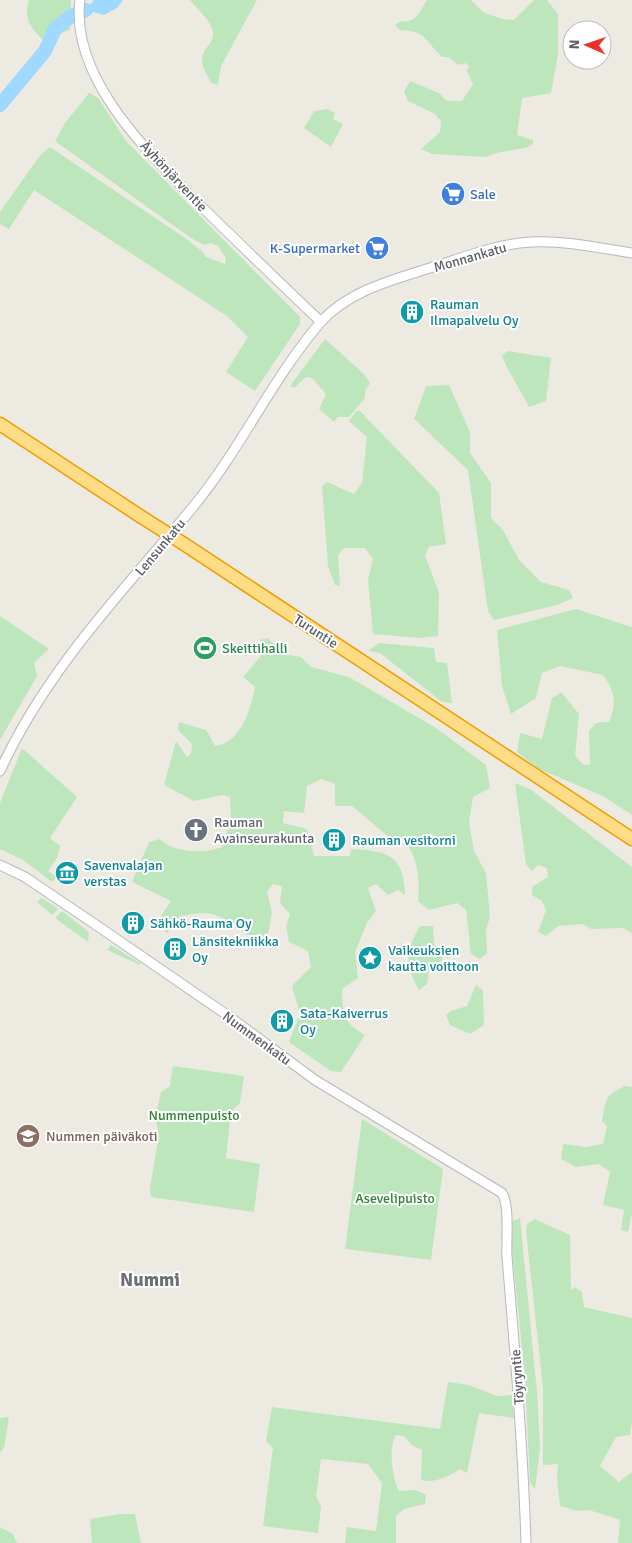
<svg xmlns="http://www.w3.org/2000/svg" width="632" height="1543" font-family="Signika,sans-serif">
<rect width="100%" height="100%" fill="#edeae1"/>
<path fill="#bee6bd" d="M29,0h42l-1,30 -14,5 -9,6h-3c-13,-13 -21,-22 -15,-41z
M190,0h67l-36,66 -3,19 -7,-2c-3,-7 -9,-15 -9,-22 -1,-12 12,-17 11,-28 -1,-12 -16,-24 -23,-33z
M427,0h44l12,12 19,7 12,1 20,-20h13l11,14v40l-7,39 -29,5 -5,37 16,5v4l-7,4 -26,4 -15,5 -53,-3 -11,-5 19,-17 1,-11 -6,-7 -27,-13 -4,-9 6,-11 29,12 8,8h15l11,-17 -6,-13 2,-5 -4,-3 -7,2 -9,-8h-7c-17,-16 -15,-26 -42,-27l-5,-5 6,-4c15,3 19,-10 26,-21z
M89,93l9,5 28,43 174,176v7l-45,67 -29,-19 22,-35 -21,-21 -193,-126 -25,39 -9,-5v-12l41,-58 9,-7 132,89 20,15 4,6 19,7 1,-6 -8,-12 -7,-3 -7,2 -13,-7 -136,-97 10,-18z
M328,109l7,4 -2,6 10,5 -12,23 -27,-19 10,-17z
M325,339l39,35 6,9 -5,8v7l-16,19h-11l-4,5 -15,-13 7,-15 -14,-16 -6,-1 -12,11 -4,-2z
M508,351l43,7 -5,43 -17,6c-5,-11 -26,-44 -27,-52z
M449,385l21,47v21l21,30v35l12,12 16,30 22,22 28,8 4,8 -16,7 -63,15 -6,-9 -20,-141 -54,-51 12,-33z
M356,411h4l79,82 7,51 -17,3 -4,8 14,38 -1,43 -19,2 -46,-4 -5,-54 5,-21 -8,-11h-21l-6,7 2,31 -5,-1 -7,-19 -6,-80 5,-4 27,12 8,-11 5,-46 -18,-16z
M576,609l56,18v188l-29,-19 -64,-27 -22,-17 3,-19 22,6 10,-41 9,-6 18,22 -4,42 9,9 6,-1 -1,-33 7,-8 13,-1c8,-18 6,-31 -6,-47l-43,-9 -18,7 -6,25 -25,16 -9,-28 -5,-56z
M0,616l49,33 -15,14 3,13 -37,64z
M268,638l14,16 19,3 10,10 38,10 87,51 50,37 4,23 -17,9 -4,25 5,29 12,22 4,43 -4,15 1,22 -7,6 -9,-5 -5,-44 -9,-7 -28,7 -11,-9c2,-23 0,-44 -15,-62l-6,5 -45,-38h-17v-22l-14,-5 -14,7 -3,27 -20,-2 -1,12 24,6 7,27h36l1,-7c36,2 53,5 54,46l-7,-5 -10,5 -12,-11 -8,4 8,23 -9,12 -12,29 3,26 -16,11c1,25 0,33 23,46l-24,37 -10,-1 -42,-29 11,-28 -8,-28 19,-19 -3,-16 -19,-9 -3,-16 4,-12 -10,-11 2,-17 -9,-2 -6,8 5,20 -5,29c-22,-2 -32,-20 -52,-26 -11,-4 -24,0 -35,1l-13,17 -11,-10 15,-22 -39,-19 17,-40 11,-3c13,14 45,15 62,8l9,-29 -1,-21 -8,-2 -28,6 -30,-16 12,-44 11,16 4,-3 1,-10 -14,-14 1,-8 27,8 9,16c26,-3 36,-37 40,-59l-12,-10 18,-21 -1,-16z
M379,643l55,5 2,14 11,1 5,40 -10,-1 -62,-49 -12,-2z
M22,748l55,49 -27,41 10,8 -3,12 -9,13 8,6 -4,5 -29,-22 -23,-11v-46z
M515,783l15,6 102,78v66l-9,-5 -32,1 -8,-5 -25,2 -12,10 -8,-4 8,-22 -4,-9 -10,-6v-8l16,-10 -1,-9 -9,-3 -6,6 -6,-7z
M42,898l16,11 -6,6 -15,-13z
M62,911l27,21 -1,10 -33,-24z
M420,926h13l1,18 10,8 -3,11 -12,6 -2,15 -8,6c-14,-26 -14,-38 1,-64z
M111,945l29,18v2l-33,-15z
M476,985l7,5 1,35 -14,9 -20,-9 -4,-10 5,-4 16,-5z
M173,1066l71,10 -4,27 -9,9 -5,46 34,6 -6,48 -103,-15 -1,-9 8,-47v-12l-3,-11 6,-26 9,-6z
M625,1086l7,1v126l-4,19 -7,-2 3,-20 -21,-5 7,-33 -11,-8 -23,3 -15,-8 2,-15 23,3 17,-3 4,-18 -5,-5c5,-23 1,-24 23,-35z
M362,1119l81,50 -12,91 -86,-11z
M520,1218l17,174 3,56 -5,41 -5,-6 -5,-105 -14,-138 2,-19z
M535,1219l35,16 1,55 4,-3 7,5 2,15 48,11v103l-2,14 -14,2 -16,29 19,16 13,-10v71h-14l2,-23 -31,-10 -12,1 -17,-5 -3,-27 1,-15 -15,1v-77l-17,-157 1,-7z
M448,1382l21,3 28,11 15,-1 2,23 -35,-5 -12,60 -7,-4c-10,7 -27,15 -39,11l1,-30 -9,-4 -9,-10 -8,-1c-8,13 -4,42 3,56l16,-1 11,5 -1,9 -21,5 -8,7v27h-51l2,-16 29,4 6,-48 -14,-19 -47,-5 -5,37 5,11 -3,26 -55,-7 10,-78 -7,-7 6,-34 168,22z
M9,1417l-5,31 -4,5v-35z
M120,1514h15l6,29h-49l-2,-24z
M0,1527l13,7 4,9h-17z"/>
<path fill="#a0d8ff" d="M94,0h29l-6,8 -13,7 -18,-5z"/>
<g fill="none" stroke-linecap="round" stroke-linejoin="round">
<path stroke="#a0d8ff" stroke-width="14" d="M0,105l45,-54 10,-22 16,-13 15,-6"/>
<g stroke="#b5b9bf" stroke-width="11">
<path id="secondary" d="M80,0c-3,23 2,46 11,67 21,49 62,90 99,128 43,43 87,85 131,127
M0,771c46,-101 123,-180 193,-264 47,-57 78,-126 126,-183 29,-34 77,-45 117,-58 31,-10 62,-22 95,-24 34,-2 68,6 101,11
M0,865l25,12 77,52 125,86 88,65 187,113c8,13 4,47 5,64 8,95 16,190 19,286"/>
</g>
<g stroke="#ef9e00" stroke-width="15">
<path id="highway" d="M0,424l140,92
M184,544l448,295"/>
</g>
<use href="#secondary" stroke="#fff" stroke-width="9"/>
<use href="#highway" stroke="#ffdd87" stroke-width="12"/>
<g stroke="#ef9e00" stroke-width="15" stroke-linecap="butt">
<path id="highway-bridge" d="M140,516l44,28"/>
</g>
<use href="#highway-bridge" stroke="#ffdd87" stroke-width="12"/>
</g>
<defs>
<g id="supermarket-disc" transform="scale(1.25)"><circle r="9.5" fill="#3f7fe0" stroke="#fff"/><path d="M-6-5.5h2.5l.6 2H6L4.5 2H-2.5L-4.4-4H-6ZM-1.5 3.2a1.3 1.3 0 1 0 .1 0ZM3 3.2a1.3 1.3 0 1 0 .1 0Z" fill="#fff"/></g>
<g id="building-disc" transform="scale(1.25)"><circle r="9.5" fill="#0f9aa8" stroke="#fff"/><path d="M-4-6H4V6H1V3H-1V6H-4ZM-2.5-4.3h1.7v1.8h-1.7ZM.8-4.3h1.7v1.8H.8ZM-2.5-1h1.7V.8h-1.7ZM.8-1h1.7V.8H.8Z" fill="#fff"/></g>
<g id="stadium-disc" transform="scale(1.25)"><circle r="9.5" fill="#2e9e5b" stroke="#fff"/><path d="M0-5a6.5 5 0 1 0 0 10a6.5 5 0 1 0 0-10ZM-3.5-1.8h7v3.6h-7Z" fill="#fff"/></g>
<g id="church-disc" transform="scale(1.25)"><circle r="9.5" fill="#6b7280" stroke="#fff"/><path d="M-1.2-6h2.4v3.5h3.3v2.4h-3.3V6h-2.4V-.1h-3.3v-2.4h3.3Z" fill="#fff"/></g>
<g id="museum-disc" transform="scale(1.25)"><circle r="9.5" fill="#0f9aa8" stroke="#fff"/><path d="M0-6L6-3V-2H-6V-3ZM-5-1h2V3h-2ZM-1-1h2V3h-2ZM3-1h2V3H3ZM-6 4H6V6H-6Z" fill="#fff"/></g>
<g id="sight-disc" transform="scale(1.25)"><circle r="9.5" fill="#0f9aa8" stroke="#fff"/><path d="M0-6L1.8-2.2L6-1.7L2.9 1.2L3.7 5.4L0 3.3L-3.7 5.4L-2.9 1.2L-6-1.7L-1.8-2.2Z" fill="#fff"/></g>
<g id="school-disc" transform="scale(1.25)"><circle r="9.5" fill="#8d6e63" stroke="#fff"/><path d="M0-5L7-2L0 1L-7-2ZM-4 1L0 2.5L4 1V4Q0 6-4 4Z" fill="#fff"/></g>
</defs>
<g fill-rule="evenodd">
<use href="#supermarket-disc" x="453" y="194"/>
<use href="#supermarket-disc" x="377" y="248"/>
<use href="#building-disc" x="412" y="312"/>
<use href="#stadium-disc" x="205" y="648"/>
<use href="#church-disc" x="196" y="830"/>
<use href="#building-disc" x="334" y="840"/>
<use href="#museum-disc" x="67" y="873"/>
<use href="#building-disc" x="133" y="923"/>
<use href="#building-disc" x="175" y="949"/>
<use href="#sight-disc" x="370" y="958"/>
<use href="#building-disc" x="282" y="1021"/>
<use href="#school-disc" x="28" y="1136"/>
</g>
<g text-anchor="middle" stroke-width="4" stroke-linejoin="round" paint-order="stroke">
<g font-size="14" fill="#5a5e63" stroke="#fff">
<text transform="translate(174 176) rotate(47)" y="5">Äyhönjärventie</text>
<text transform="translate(470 257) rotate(-16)" y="5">Monnankatu</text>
<text transform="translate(160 547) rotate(-50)" y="5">Lensunkatu</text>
<text transform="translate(316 631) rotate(33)" y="5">Turuntie</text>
<text transform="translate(257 1038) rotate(36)" y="5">Nummenkatu</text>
<text transform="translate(517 1377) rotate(-94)" y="5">Töyryntie</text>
</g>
<g font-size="14" fill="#366cbe" stroke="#fff" text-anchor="start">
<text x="470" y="199">Sale</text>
<text x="360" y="253" text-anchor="end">K-Supermarket</text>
</g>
<g font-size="14" fill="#0d838f" stroke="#fff" text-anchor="start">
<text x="430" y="309">Rauman<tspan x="430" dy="16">Ilmapalvelu Oy</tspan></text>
<text x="352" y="845">Rauman vesitorni</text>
<text x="84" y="870">Savenvalajan<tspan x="84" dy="16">verstas</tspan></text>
<text x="150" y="928">Sähkö-Rauma Oy</text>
<text x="192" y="946">Länsitekniikka<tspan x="192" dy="16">Oy</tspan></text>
<text x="388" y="955">Vaikeuksien<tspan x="388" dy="16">kautta voittoon</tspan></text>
<text x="300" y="1018">Sata-Kaiverrus<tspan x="300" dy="16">Oy</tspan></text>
</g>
<g font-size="14" fill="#27864d" stroke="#fff" text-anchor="start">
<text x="222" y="653">Skeittihalli</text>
</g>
<g font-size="14" fill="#5b616d" stroke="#fff" text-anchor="start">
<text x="214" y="827">Rauman<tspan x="214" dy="16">Avainseurakunta</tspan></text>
</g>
<g font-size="14" fill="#318333" stroke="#fff">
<text x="194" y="1120">Nummenpuisto</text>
<text x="395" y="1203">Asevelipuisto</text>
</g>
<g font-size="14" fill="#785e54" stroke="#fff" text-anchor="start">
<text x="46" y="1141">Nummen päiväkoti</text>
</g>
<g font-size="19" font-weight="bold" fill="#6b7075" stroke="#fff">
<text x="150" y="1286">Nummi</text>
</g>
</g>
<g transform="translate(587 45) rotate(272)"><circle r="24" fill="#ffffff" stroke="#bdbfc1"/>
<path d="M0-4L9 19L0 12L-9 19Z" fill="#ee3127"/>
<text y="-8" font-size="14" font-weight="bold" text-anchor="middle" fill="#5a5e63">N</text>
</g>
</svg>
